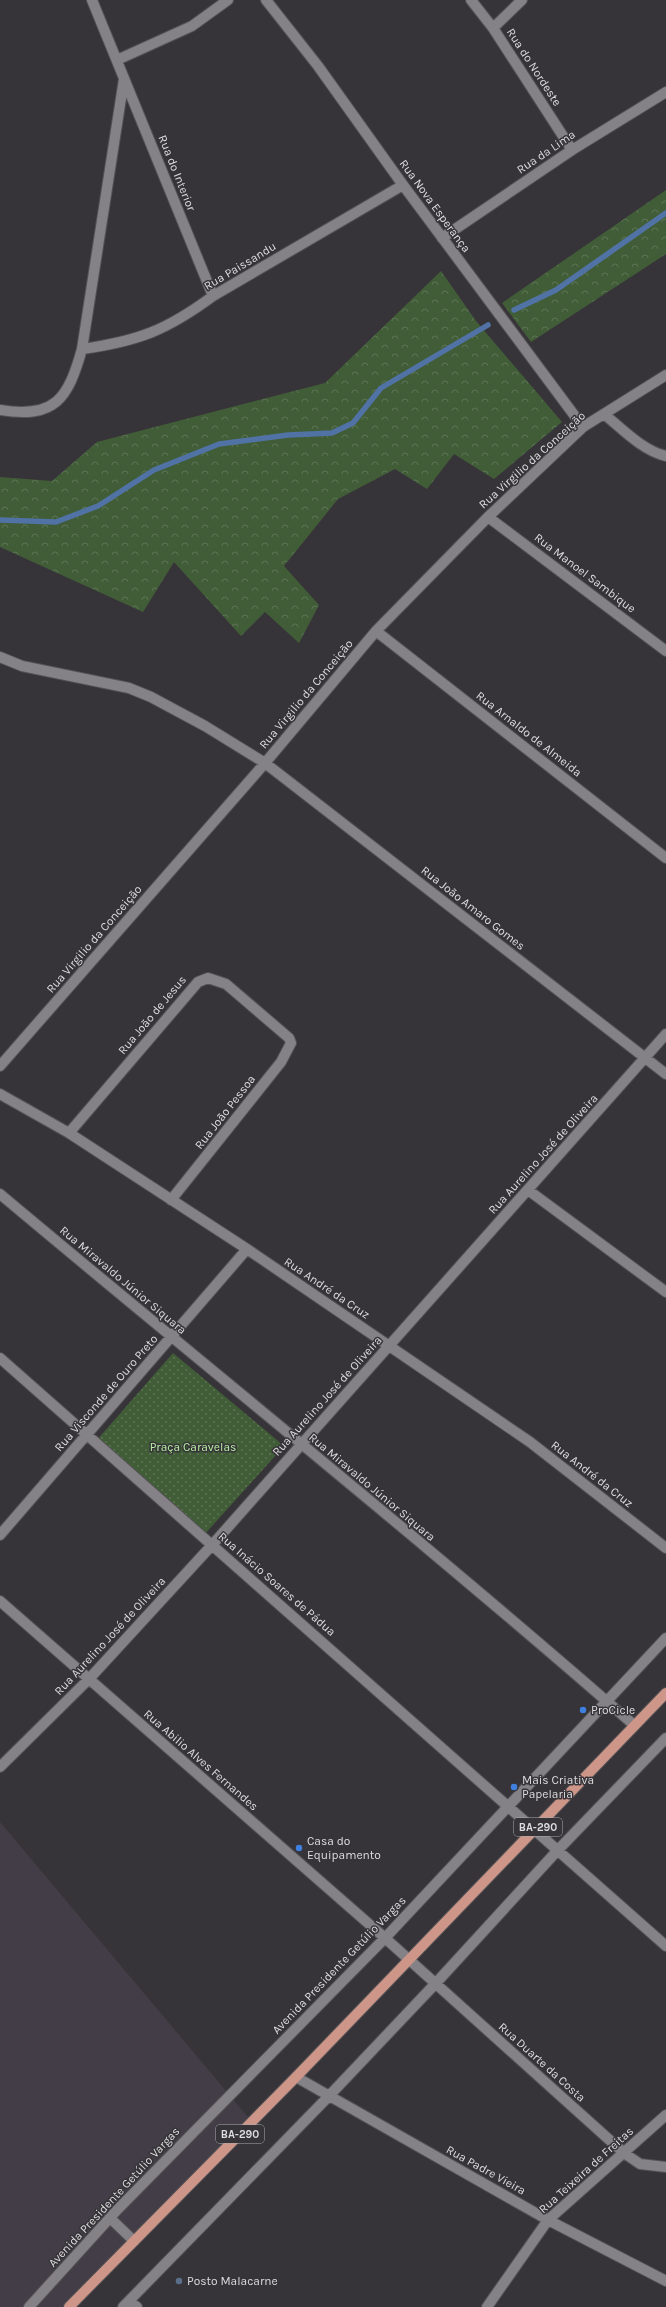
<svg xmlns="http://www.w3.org/2000/svg" width="666" height="2307" font-family="Karla,sans-serif">
<defs>
<pattern id="forest-crowns" width="20" height="18" patternUnits="userSpaceOnUse"><rect width="20" height="18" fill="#415d37"/><path d="M2 6a3 3 0 1 1 6 0M12 15a3 3 0 1 1 6 0" fill="none" stroke="#5c7454"/></pattern>
<pattern id="park-dots" width="8" height="8" patternUnits="userSpaceOnUse"><rect width="8" height="8" fill="#415d37"/><path d="M2 2h.1M6 6h.1" fill="none" stroke="#5c7454" stroke-width="1.8" stroke-linecap="round"/></pattern>
</defs>
<rect width="100%" height="100%" fill="#363438"/>
<path fill="#423d46" d="M0,1822l248,295 -184,190h-64z"/>
<path fill="url(#forest-crowns)" d="M666,190v64l-135,88 -29,-39z
M441,271l35,50 86,101 -68,57 -40,-25 -27,35 -32,-20 -57,30 -54,67 35,39 -20,38 -34,-31 -24,24 -67,-74 -31,50 -143,-65v-70l52,4 45,-39 228,-59z"/>
<path fill="url(#park-dots)" d="M173,1353l111,93 -80,89 -108,-94z"/>
<g fill="none" stroke-linecap="round" stroke-linejoin="round">
<path stroke="#5072a4" stroke-width="5.5" d="M514,310l42,-20 110,-77
M0,520l56,2 42,-16 56,-36 65,-26 69,-9 44,-2 21,-10 28,-35 107,-63"/>
<g stroke="#535254" stroke-width="12">
<path id="minor" d="M92,0l121,296
M266,0l52,66 85,119 180,242
M471,0l22,28 79,122
M493,28l29,-28
M117,60l75,-34 36,-26
M442,238l130,-88 94,-58
M82,349c57,-8 85,-19 131,-53l190,-111
M0,410c55,9 68,-11 82,-61l42,-270
M604,414c17,14 39,37 62,42
M488,517l178,134
M376,631l290,227
M0,657l22,9 107,22 22,9 54,29 60,37 401,311
M0,1066l265,-303 111,-132 112,-114 95,-90 83,-52
M0,1094l69,39 178,116 283,193 136,106
M69,1133l129,-151 10,-4 18,6 63,54 2,5 -10,19 -110,138
M528,1190l138,102
M0,1194c211,177 426,349 634,531
M0,1358l666,588
M0,1535l247,-286
M0,1601l385,337 239,215 16,11 26,3
M0,1767l89,-88 124,-135 453,-510
M296,2077l252,143 118,61
M110,2218l24,23
M129,2301l8,6
M29,2307l89,-98 267,-271 281,-300
M123,2307l205,-210 108,-114 121,-132 109,-113
M487,2307l61,-87 118,-105"/>
</g>
<g stroke="#535254" stroke-width="12">
<path id="major" d="M69,2307l227,-230 370,-384"/>
</g>
<use href="#minor" stroke="#858287" stroke-width="10"/>
<use href="#major" stroke="#ce9589" stroke-width="10"/>
</g>
<g fill="#3f7fe0" stroke="#363438" stroke-width="1.5">
<circle cx="583" cy="1710" r="4"/>
<circle cx="514" cy="1787" r="4"/>
<circle cx="299" cy="1848" r="4"/>
</g>
<circle fill="#5c6f8a" stroke="#363438" stroke-width="1.5" cx="179" cy="2281" r="4"/>
<g text-anchor="middle" stroke-width="3" stroke-linejoin="round" paint-order="stroke">
<g fill="#363438" stroke="#abaaac" stroke-width="1">
<rect x="514" y="1818" width="48" height="18" rx="3"/>
<rect x="216" y="2125" width="48" height="18" rx="3"/>
</g>
<g font-size="11" font-weight="bold" fill="#dddcde">
<text x="538" y="1831">BA-290</text>
<text x="240" y="2138">BA-290</text>
</g>
<g font-size="12" fill="#dddcde" stroke="#363438">
<text transform="translate(534 67) rotate(57)" y="4">Rua do Nordeste</text>
<text transform="translate(546 152) rotate(-34)" y="4">Rua da Lima</text>
<text transform="translate(177 173) rotate(68)" y="4">Rua do Interior</text>
<text transform="translate(435 206) rotate(54)" y="4">Rua Nova Esperança</text>
<text transform="translate(240 266) rotate(-31)" y="4">Rua Paissandu</text>
<text transform="translate(532 460) rotate(-42)" y="4">Rua Virgilio da Conceição</text>
<text transform="translate(585 573) rotate(37)" y="4">Rua Manoel Sambique</text>
<text transform="translate(306 694) rotate(-50)" y="4">Rua Virgilio da Conceição</text>
<text transform="translate(529 734) rotate(38)" y="4">Rua Arnaldo de Almeida</text>
<text transform="translate(473 908) rotate(38)" y="4">Rua João Amaro Gomes</text>
<text transform="translate(94 939) rotate(-49)" y="4">Rua Virgilio da Conceição</text>
<text transform="translate(152 1015) rotate(-50)" y="4">Rua João de Jesus</text>
<text transform="translate(225 1112) rotate(-52)" y="4">Rua João Pessoa</text>
<text transform="translate(543 1154) rotate(-48)" y="4">Rua Aurelino José de Oliveira</text>
<text transform="translate(123 1280) rotate(40)" y="4">Rua Miravaldo Júnior Siquara</text>
<text transform="translate(327 1288) rotate(34)" y="4">Rua André da Cruz</text>
<text transform="translate(106 1393) rotate(-49)" y="4">Rua Visconde de Ouro Preto</text>
<text transform="translate(327 1396) rotate(-48)" y="4">Rua Aurelino José de Oliveira</text>
<text transform="translate(592 1474) rotate(38)" y="4">Rua André da Cruz</text>
<text transform="translate(372 1487) rotate(40)" y="4">Rua Miravaldo Júnior Siquara</text>
<text transform="translate(277 1584) rotate(41)" y="4">Rua Inácio Soares de Pádua</text>
<text transform="translate(110 1636) rotate(-47)" y="4">Rua Aurelino José de Oliveira</text>
<text transform="translate(201 1760) rotate(41)" y="4">Rua Abilio Alves Fernandes</text>
<text transform="translate(339 1965) rotate(-46)" y="4">Avenida Presidente Getúlio Vargas</text>
<text transform="translate(542 2062) rotate(42)" y="4">Rua Duarte da Costa</text>
<text transform="translate(486 2170) rotate(29)" y="4">Rua Padre Vieira</text>
<text transform="translate(586 2170) rotate(-42)" y="4">Rua Teixeira de Freitas</text>
<text transform="translate(114 2197) rotate(-47)" y="4">Avenida Presidente Getúlio Vargas</text>
</g>
<g font-size="12" fill="#b7f1a3" stroke="#363438">
<text x="193" y="1451">Praça Caravelas</text>
</g>
<g font-size="12" fill="#dddcde" stroke="#363438" text-anchor="start">
<text x="591" y="1714">ProCicle</text>
<text x="522" y="1784">Mais Criativa<tspan x="522" dy="14">Papelaria</tspan></text>
<text x="307" y="1845">Casa do<tspan x="307" dy="14">Equipamento</tspan></text>
<text x="187" y="2285">Posto Malacarne</text>
</g>
</g>
</svg>
